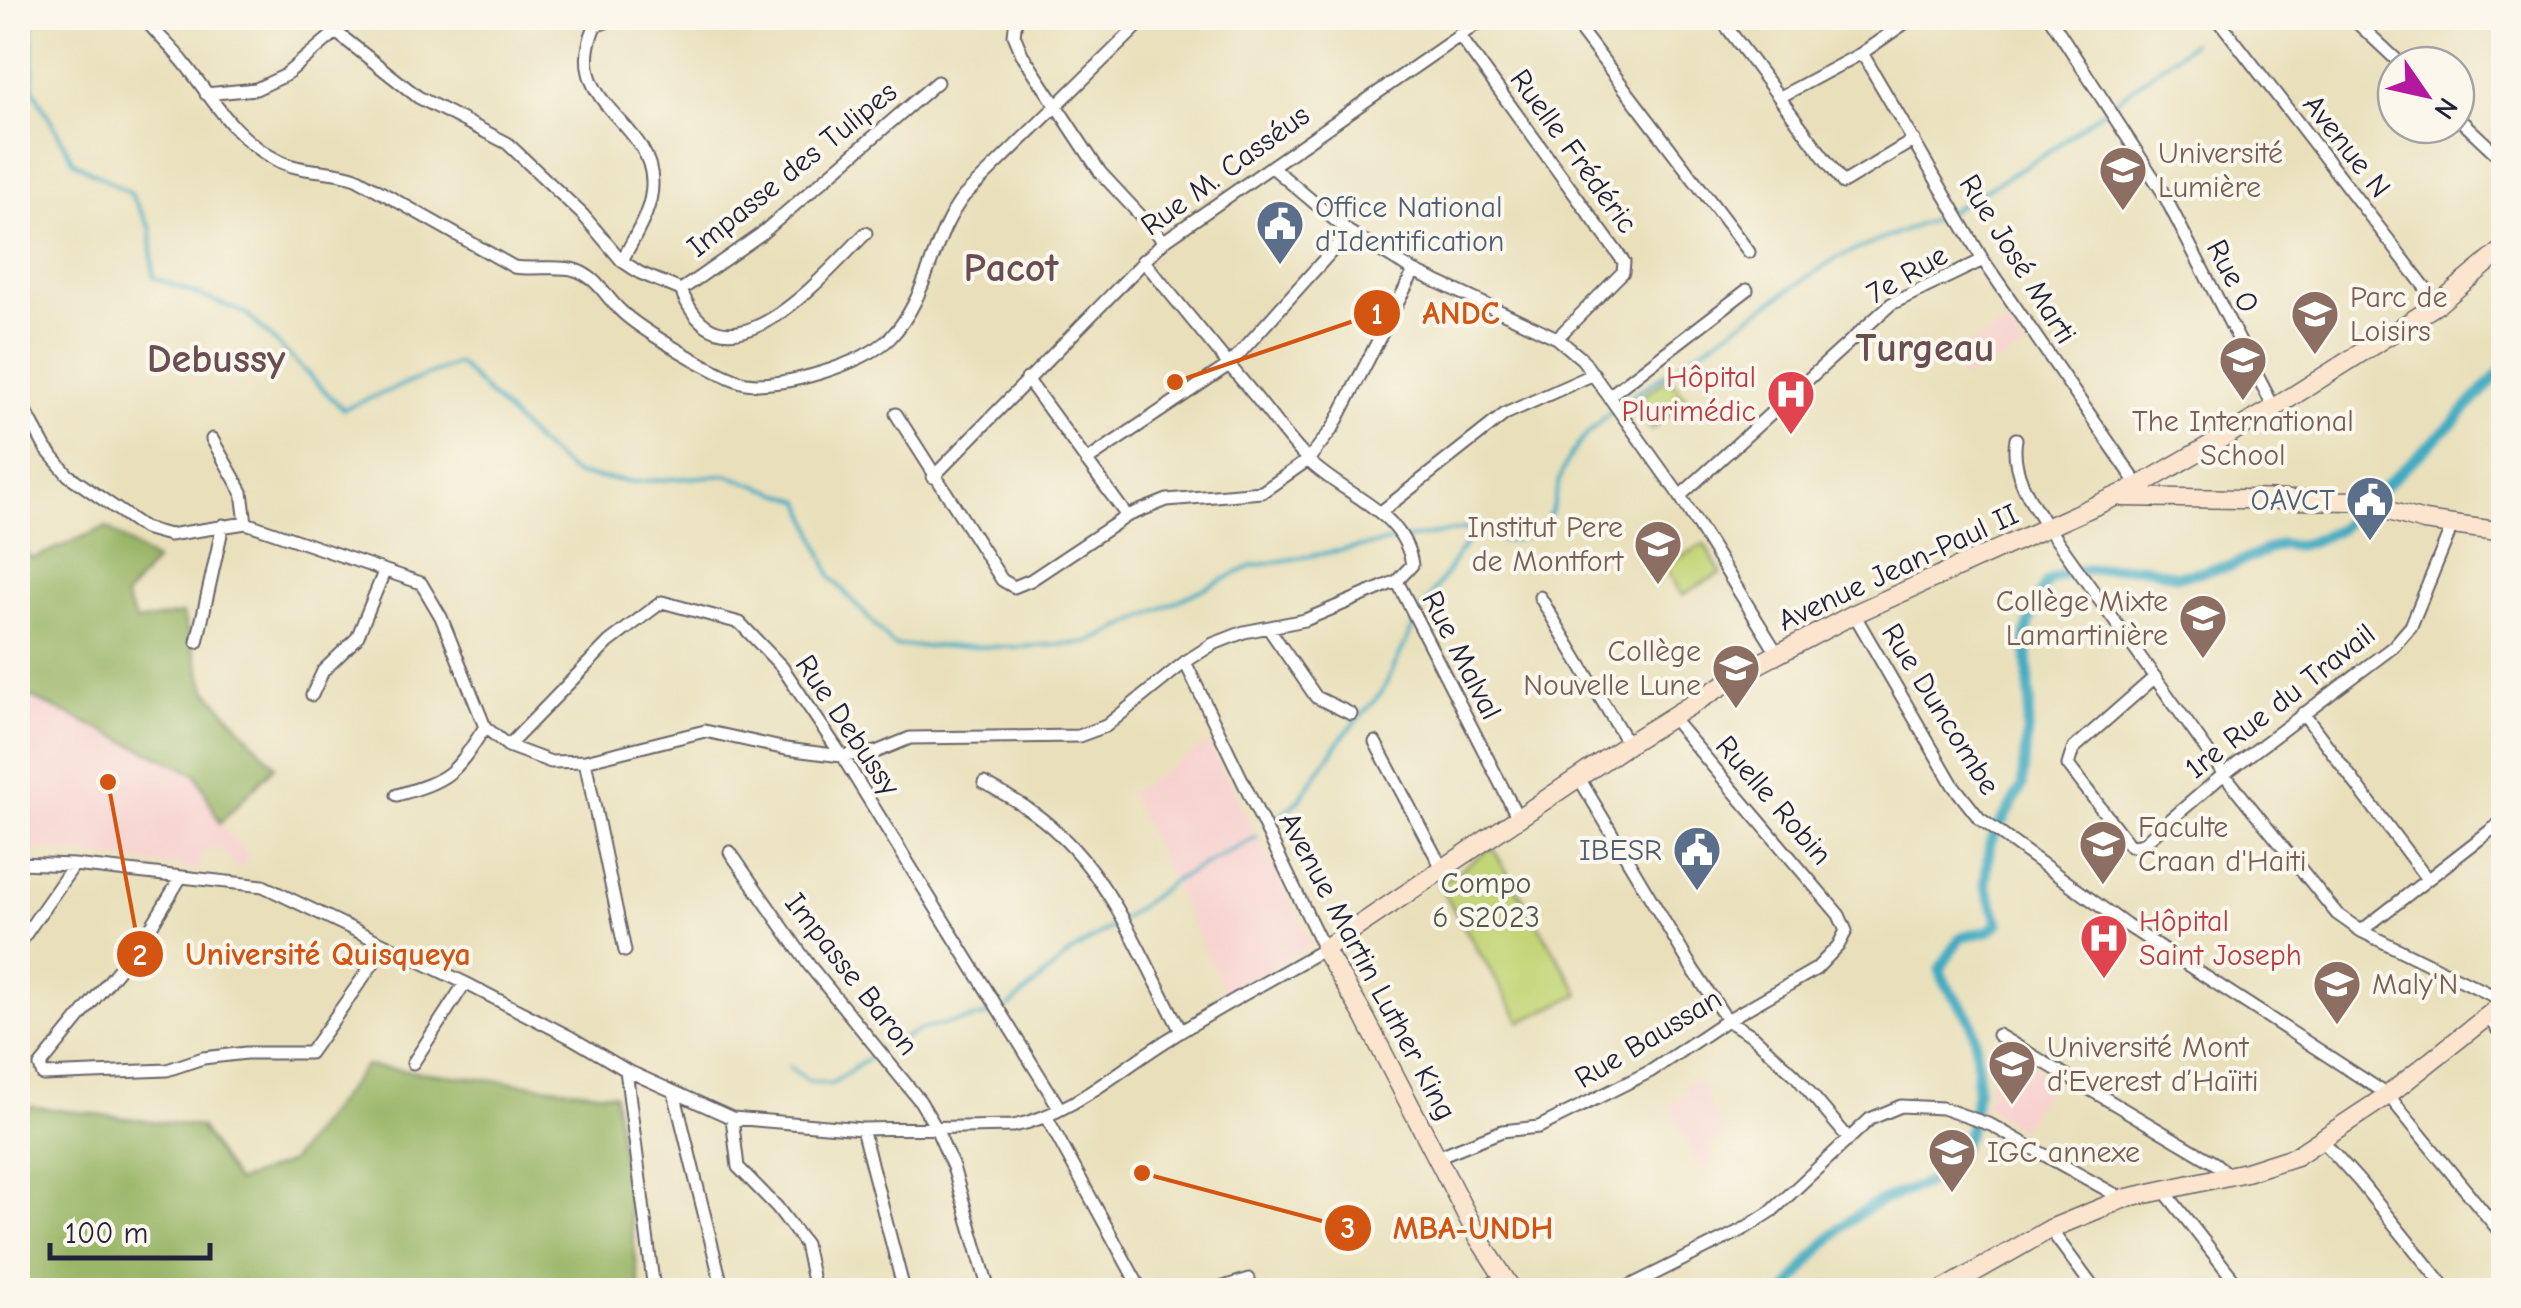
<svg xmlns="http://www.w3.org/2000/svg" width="2521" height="1308" font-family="'Comic Neue',sans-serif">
<rect width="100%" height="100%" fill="#fbf7ec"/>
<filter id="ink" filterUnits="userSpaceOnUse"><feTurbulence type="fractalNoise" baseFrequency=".01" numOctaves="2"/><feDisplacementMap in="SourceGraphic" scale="20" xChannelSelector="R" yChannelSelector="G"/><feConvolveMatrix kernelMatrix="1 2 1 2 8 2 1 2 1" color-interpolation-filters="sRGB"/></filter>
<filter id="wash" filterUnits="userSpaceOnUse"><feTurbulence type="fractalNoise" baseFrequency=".0048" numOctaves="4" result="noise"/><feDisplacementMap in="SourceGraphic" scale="40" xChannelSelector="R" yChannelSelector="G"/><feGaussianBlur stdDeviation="2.25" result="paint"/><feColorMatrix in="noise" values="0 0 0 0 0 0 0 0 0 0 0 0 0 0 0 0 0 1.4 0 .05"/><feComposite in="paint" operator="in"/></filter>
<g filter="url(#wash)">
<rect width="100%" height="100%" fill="#e9e0bb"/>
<path fill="#f7d0ce" d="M2010,324l14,26 -63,29 -14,-25z
M18,691l178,84 24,48 27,31 -4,13 -5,2 -20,-22 -19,7 1,16 -139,-19 -43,-1z
M1209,743l103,201 -86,50 -97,-201z
M2002,1046l51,33 -33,50 -37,-25 9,-15 -6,-4 13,-19 -7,-5z
M1697,1078l28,59 -17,9 7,16 -15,9 -30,-68 16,-7 -2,-11z"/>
<path fill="#c3d577" stroke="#727c59" stroke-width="2.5" d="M1669,377l19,24 -37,29 -20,-25z
M1704,544l17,29 -39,22 -17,-29z
M1492,847l88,147 -59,28 -82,-137z"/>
<path fill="#9ab668" stroke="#5e6c52" stroke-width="2.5" d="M106,527l49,34 -30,36 11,25 46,-8 24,75 69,77 -55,57 -24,-49 -178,-83v-146l14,14z
M365,1066l249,28 26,196h-622v-185l182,22 36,55 54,-20z"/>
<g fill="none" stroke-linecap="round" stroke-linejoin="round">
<path stroke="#40aac0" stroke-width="4" d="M24,18l8,9 1,62 41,73 56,31 21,36 2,48 94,37 96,95 115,-46 81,82 37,30 58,7 92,-7 76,26 29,76 63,69 124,1 70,-4 164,-77 224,-39
M1621,404l215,-146 105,-42 106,-63 145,-110
M1476,527c11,10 21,15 36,13 51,-7 36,-49 58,-84 11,-16 28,-34 43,-46
M1419,615l57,-88
M1271,823l27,-22 45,-65 39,-44 33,-69
M1009,1007l60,-53 47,-30 57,-43 84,-44
M887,1047l34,-18 74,-15
M789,1067l19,14 23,3 44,-30"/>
<path stroke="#40aac0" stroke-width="11" d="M1788,1290c23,-34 55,-71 93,-89 18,-9 47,-15 62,-28 35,-33 39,-101 30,-145 -4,-19 -27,-34 -33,-59l20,-31 28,-7 11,-8 -14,-39 5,-41 32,-57 8,-85 -4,-64 5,-21 16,-34 25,-11 36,-3 36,-1 33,9 54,-10 50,-22 14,2 16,-4 28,-13 116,-108 49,-53"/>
</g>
</g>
<g filter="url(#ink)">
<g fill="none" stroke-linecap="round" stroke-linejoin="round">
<g stroke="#686468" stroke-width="15">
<path id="street" d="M144,18c12,16 28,29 41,46 30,38 50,76 96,98 24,11 51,7 75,16l158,89c18,3 48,-2 61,3 22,7 30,26 45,40 17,18 103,69 126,73 36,6 118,-19 144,-45 39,-40 40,-99 74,-142l182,-178
M617,18l-22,8c-34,78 56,93 57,156 1,28 -18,55 -30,79
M1016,18l-2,17 8,19 78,118 64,69
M1571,18l178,234
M1720,18l123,165 71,-43
M2050,18l112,173 112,217
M2217,18l221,286
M2352,18l50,47
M1459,35l165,227 -1,10 -66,66
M1862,53l121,207 156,226
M206,94l50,-5 28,-13 52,-44 82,65 89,46 76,72 39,46 18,12 41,17 80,-56 176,-152
M1780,97l82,-44 50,-35
M2456,116l48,45
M1272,167l77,65 65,39 143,67 25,21 98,137 97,157
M1143,260c37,45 74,91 112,136 17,21 34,45 54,65 35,35 95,49 103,104l-15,16 121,237
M681,290c42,106 141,-13 185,-57
M1027,379l100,137
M1609,396l138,-106
M18,397l28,52 22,26 76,53 25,7 77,-12 175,60 20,34 44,110 23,19 43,16 34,-1 120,-30 81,18 56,7 34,-4 34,-14 169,-2 27,-10 79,-64 28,-18 31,-12 61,-12 92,-39
M896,414l106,166 12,7 17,-7 96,-64 40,-16 95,-8 46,-32 25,-32 81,-157
M212,439l30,53 4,31
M2016,439c-6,33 15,63 32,89l176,246 113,140 24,17 143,70
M1086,461l143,-96 120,-133
M933,477l231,-236 321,-223
M1680,496l211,-192 92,-44
M1382,511l123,-97 89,-40
M1540,597l88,147
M1854,614l99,171 26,33 147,107 262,170 116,142
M1269,629l47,68 35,17
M197,642l26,-117
M2155,677l-82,72 -5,16 62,81 11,-1 83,-71 169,-127 18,-21 41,-100
M312,695l11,-24 34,-33 27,-66
M2303,713l124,166
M1375,742l67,126
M508,746l101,-104 53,-40 78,21 42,44 60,89 218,353
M585,761l40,190
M1579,778l113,190 35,52 26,16 42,39 54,64
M984,783c28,15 54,30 76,52 55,51 86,131 121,196
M397,795c55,-16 57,-21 88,-68
M730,852l79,113 111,136 15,25 18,41 36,123
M18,863l56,2 189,21 202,97 105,54 56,33 106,48 130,11 151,-3c58,-11 107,-57 156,-87 50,-32 103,-60 155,-90l-139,-287
M181,877l-36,60 -105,129 3,9 124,-5 36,-12 43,-5h64l76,-108
M2361,931l143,-111
M18,945l56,-80
M2487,1016l17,22
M1998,1035l218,129 11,10
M413,1063l52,-80
M626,1070l28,220
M674,1092l49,198
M1046,1116l95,174
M732,1118l6,49 39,40 28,37 10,46
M862,1129l42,161
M2323,1141l37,41 87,108
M1437,1157l65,-26 37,-4 112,-56 76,-51 89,-51 22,-23 8,-15 -7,-16 -168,-198
M2162,1188l80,102
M2050,1229l45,61
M1214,1290l35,-11
M1622,1290l120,-60 30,-19 98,-92 31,-13 41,2 49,17 132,74"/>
</g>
<g stroke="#686468" stroke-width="21">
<path id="secondary" d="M2122,497l232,4 70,20 80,11
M1476,1290l29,-8
M1512,1290l-33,-51 -114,-221 -41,-69 304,-205 121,-75 105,-55 285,-128 135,-78 164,-104 66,-55
M1943,1290l107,-61 73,-30 123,-27 50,-16 92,-61 116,-92"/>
</g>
<use href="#street" stroke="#fff" stroke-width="11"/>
<use href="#secondary" stroke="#fbe5cf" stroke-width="18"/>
</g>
</g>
<defs>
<g id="university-pin" transform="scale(2.5)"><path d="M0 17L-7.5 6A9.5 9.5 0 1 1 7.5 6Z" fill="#8d6e63" stroke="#fbf7ec"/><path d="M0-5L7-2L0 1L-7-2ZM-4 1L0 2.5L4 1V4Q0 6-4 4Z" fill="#fff"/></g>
<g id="civic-pin" transform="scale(2.5)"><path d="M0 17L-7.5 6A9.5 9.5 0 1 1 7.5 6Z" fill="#5c6f8a" stroke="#fbf7ec"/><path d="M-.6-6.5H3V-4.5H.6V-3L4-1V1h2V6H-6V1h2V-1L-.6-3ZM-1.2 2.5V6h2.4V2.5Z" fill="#fff"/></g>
<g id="school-pin" transform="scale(2.5)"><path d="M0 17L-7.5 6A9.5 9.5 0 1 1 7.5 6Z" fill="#8d6e63" stroke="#fbf7ec"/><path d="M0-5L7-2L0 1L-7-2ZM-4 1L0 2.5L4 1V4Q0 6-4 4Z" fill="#fff"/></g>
<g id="hospital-pin" transform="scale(2.5)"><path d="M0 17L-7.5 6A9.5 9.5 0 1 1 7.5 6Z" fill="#e0444e" stroke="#fbf7ec"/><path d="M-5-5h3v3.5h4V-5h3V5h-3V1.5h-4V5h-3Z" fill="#fff"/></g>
</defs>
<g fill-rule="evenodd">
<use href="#university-pin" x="2123" y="170"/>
<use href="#civic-pin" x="1280" y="224"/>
<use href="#school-pin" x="2315" y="314"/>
<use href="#school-pin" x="2243" y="360"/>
<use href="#hospital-pin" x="1791" y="394"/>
<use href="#civic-pin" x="2370" y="500"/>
<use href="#school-pin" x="1658" y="544"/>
<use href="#school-pin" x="2203" y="618"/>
<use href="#school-pin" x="1736" y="668"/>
<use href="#university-pin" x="2103" y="844"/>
<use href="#civic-pin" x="1697" y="850"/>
<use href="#hospital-pin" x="2104" y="938"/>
<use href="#school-pin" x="2337" y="984"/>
<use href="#university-pin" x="2012" y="1064"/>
<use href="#school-pin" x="1952" y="1152"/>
</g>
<g text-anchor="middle" stroke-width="8" stroke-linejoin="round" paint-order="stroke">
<g font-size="30" fill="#22223b" stroke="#fbf7ec">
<text transform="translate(2347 146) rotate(52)" y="10">Avenue N</text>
<text transform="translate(1574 151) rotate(54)" y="10">Ruelle Frédéric</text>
<text transform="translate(792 169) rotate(-39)" y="10">Impasse des Tulipes</text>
<text transform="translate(1225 170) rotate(-36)" y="10">Rue M. Casséus</text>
<text transform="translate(2018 259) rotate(58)" y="10">Rue José Marti</text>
<text transform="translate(1907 274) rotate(-30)" y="10">7e Rue</text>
<text transform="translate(2233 276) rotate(62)" y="10">Rue O</text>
<text transform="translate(1898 567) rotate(-25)" y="10">Avenue Jean-Paul II</text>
<text transform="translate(1462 655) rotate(63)" y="10">Rue Malval</text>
<text transform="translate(2280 701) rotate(-38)" y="10">1re Rue du Travail</text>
<text transform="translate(1941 709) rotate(58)" y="10">Rue Duncombe</text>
<text transform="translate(848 725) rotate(56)" y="10">Rue Debussy</text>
<text transform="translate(1774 800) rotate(49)" y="10">Ruelle Robin</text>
<text transform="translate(1368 966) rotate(62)" y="10">Avenue Martin Luther King</text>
<text transform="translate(852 974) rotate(52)" y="10">Impasse Baron</text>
<text transform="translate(1648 1038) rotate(-31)" y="10">Rue Baussan</text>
</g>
<g font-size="30" fill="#785e54" stroke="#fbf7ec" text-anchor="start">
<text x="2158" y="163">Université<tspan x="2158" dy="34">Lumière</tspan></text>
<text x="2350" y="307">Parc de<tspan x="2350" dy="34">Loisirs</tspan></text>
<text x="2243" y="431" text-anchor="middle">The International<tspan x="2243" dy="34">School</tspan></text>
<text x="1623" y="537" text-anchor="end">Institut Pere<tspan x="1623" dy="34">de Montfort</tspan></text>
<text x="2168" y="611" text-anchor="end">Collège Mixte<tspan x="2168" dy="34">Lamartinière</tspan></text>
<text x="1701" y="661" text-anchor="end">Collège<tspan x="1701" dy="34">Nouvelle Lune</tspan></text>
<text x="2138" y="837">Faculte<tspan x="2138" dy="34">Craan d'Haiti</tspan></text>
<text x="2372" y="994">Maly'N</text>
<text x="2047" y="1057">Université Mont<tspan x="2047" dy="34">d’Everest d’Haïiti</tspan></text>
<text x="1987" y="1162">IGC annexe</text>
</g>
<g font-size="30" fill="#4e5e75" stroke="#fbf7ec" text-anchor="end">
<text x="1315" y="217" text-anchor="start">Office National<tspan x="1315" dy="34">d'Identification</tspan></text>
<text x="2335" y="510">OAVCT</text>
<text x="1662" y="860">IBESR</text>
</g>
<g font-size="30" fill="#be3a42" stroke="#fbf7ec" text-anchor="end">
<text x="1756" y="387">Hôpital<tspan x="1756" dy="34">Plurimédic</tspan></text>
<text x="2139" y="931" text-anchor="start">Hôpital<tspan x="2139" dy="34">Saint Joseph</tspan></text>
</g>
<g font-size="30" fill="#52584d" stroke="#fbf7ec">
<text x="1486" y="893">Compo<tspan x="1486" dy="34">6 S2023</tspan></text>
</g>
<g font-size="40" font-weight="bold" fill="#694e52" stroke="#fbf7ec">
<text x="1011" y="281">Pacot</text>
<text x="1925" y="361">Turgeau</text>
<text x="216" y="372">Debussy</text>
</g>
</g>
<path fill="none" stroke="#d45411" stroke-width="4" d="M1175 382L1377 313M108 782L140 954M1142 1173L1348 1228"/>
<g fill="#d45411" stroke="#fbf7ec" stroke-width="4">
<circle cx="1175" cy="382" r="10"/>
<circle cx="108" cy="782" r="10"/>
<circle cx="1142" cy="1173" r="10"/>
<circle cx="1377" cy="313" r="25"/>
<circle cx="140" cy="954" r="25"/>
<circle cx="1348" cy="1228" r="25"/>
</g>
<g font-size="30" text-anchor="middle" font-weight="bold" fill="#fff">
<text x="1377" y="324">1</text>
<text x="140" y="965">2</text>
<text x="1348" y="1238">3</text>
</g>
<g font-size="32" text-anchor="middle" font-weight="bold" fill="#d45411" stroke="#fbf7ec" stroke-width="8" stroke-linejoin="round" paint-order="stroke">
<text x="1461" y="324">ANDC</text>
<text x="328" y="965">Université Quisqueya</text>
<text x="1473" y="1239">MBA-UNDH</text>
</g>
<rect width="2521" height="1308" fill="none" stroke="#fbf7ec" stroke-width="60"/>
<g transform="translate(2426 95) rotate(124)"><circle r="48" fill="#fbf7ec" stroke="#a4a2a5" stroke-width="2.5"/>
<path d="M0-8L18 38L0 25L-18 38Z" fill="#b5179e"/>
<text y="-15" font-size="28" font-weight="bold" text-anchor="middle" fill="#22223b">N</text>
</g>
<path d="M50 1243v15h160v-15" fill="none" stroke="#22223b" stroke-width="5"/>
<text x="65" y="1243" font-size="30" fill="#22223b" stroke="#fbf7ec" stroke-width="8" paint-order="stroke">100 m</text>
</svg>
